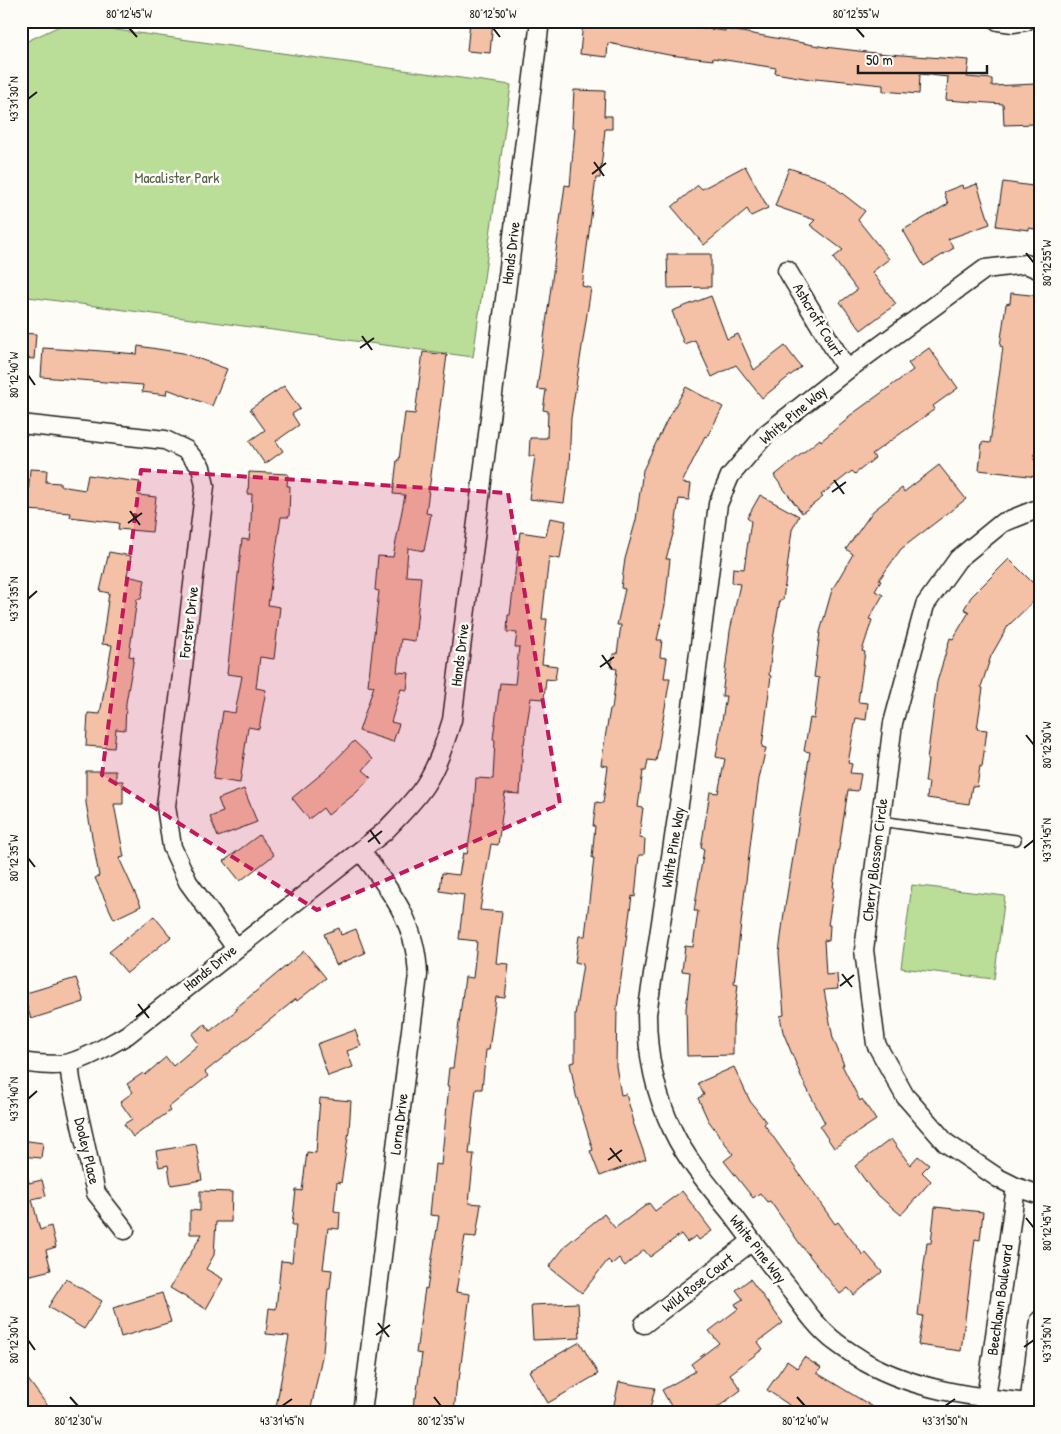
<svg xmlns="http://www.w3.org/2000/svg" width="1061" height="1434" font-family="'Patrick Hand',sans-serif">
<rect width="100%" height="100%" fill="#fdfcf7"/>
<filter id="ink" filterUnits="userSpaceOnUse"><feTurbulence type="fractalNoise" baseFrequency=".02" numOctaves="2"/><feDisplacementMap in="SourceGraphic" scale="10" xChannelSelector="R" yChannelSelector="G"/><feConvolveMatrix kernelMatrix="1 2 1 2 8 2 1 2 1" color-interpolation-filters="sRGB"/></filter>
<g filter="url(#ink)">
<path fill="#badd97" stroke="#6b7c5a" d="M66,23l445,62 -38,272 -452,-61v-252z
M912,885l93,11 -11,83 -93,-11z"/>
<path fill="#f4c0a6" stroke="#1c1c1c" d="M470,21h23l-3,32 -23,-2z
M583,21h81v2l61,8v-2l100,18 50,6 94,7 -2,17 25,2v7l44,-2 1,40 -33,1 -1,-21 -57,-4 2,-23 -28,-3 -1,20 -36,-3v-6l-67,-7v2l-41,-7 1,-5 -63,-10v2l-44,-5 -61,-12 -1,14 -27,-3z
M574,90l31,1 -1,25h8v13h-7l-5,49h-4l-14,108 9,2 -20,130 -2,50 -5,35 -35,-4 6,-43h-6l1,-18h17l1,-27 -5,-1 3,-20 -9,-1 28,-204 5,1 5,-58h-3z
M745,166l23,42 -17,8 -4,-7 -43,36 -32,-38 26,-22 4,4z
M789,168l36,12 40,31 -7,9 31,39 -17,13 24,32 -35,26 -21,-28 17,-12 -24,-32 10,-8 -33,-25 5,-5 -40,-14z
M1003,182l37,5v43l-11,-2v2l-33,-4z
M977,184l13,40 -42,15 6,9 -30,18 -21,-36 45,-26 -4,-12 18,-7 1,4z
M667,254h44v33l-43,1z
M1011,293l29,3v122l-6,42 5,1 -2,16 -58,-7 3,-28 8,1 13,-96 -3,-1 6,-42 4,-1z
M711,296l16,43 11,-5 16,36 31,-24 16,21 -39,31 -26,-33 -24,12 -17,-37 -11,4 -12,-33z
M21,333l15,1 -2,25 -13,-1z
M138,346l45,7 44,16 -15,37 -45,-17 -1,6 -24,-3 1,-7 -102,-8 2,-29 46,3v-1l48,4z
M929,348l29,40 -25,18 2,3 -63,45 3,4 -20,16 -3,-3 -31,24 2,2 -21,16 -28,-37 46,-37 1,2 28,-23 -1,-1 65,-47 -5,-7z
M423,352l24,3 -21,158 5,1 -7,37 -16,-3 -2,28 15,1 -6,64 -14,-2 -4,33 12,1 -2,17 -6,-1 -10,33 8,2 -6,18 -34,-11 15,-45 -6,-1 11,-94 -4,-1 3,-34 15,1 12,-62 -12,-1 4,-34h2l6,-47 10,1z
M284,386l16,23 -8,5 7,11 -23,16 7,10 -18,13 -16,-23 16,-11 -15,-21z
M686,387l37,20 -16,30 -2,-1 -23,47 9,1 -2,16 -10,-1 -4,28 -9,32h4l-5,46 -8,35h5l-2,17 7,1 -3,20h6l-14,83 -8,-1 -2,11h-3l-5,36 5,1 -4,30 6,1 -1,16h-5l-4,42 -3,-1 -15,112 -1,58 5,29 5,-1 8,28h-1l13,37 -46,17 -10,-25 3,-1 -17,-55 -6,-32 5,-1v-47l8,-51 -8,-2 4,-26h6l9,-78h-2l3,-32h-2l3,-24 7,1 5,-37 -7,-1 5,-33 4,-23h2l5,-40 -6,-1 2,-14h4l4,-29h-4l8,-36 -4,-1 4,-29 11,-39 7,-50 24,-50z
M939,465l27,34 -65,50 -22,31 2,1 -6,10 8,4 -14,24 3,1 -10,31 3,1 -7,50 10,1 -2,17 -10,-2 -8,45 4,1 -2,9 11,1 -3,17 -10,-1 -15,97h1l-6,38h2l-1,16 -5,-1 2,35 11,-1 1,15 -14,1 9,48 11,27h-2l18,36 2,-2 14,21 -42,28 -14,-21 5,-4 -22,-42 -20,-49 -3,-16 4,-1 -5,-62 5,-40 26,-161 -6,-1 6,-33 4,1 5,-41 -5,-1 6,-45 12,-42 21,-36 -7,-5 27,-38 29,-23 2,4z
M30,469l17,1 -1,12 14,1v3l25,4 3,-15 52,7 -2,13 18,2 -4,35 -34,-3 1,-6 -49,-6 1,-4 -44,-3z
M249,472l39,2 -1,12h3l-1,31h-8l-13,88 12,2 -6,52 -14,-2 -4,31 10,2 -7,39 -11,-2 -8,56 -27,-4 10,-68 12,2 7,-37 -15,-2 15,-135 7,1 2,-17 1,-29h-4z
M760,495l39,21 -7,14 -9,70h-3l-7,39 -4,36 2,1 -9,71 4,1 -7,31 -7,51 -18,153 4,1 -5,42v29l-46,1 -1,-47 4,-37 -8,-1 3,-25 8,1 5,-36h-4l10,-62 -3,-1 9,-56 8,1 7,-34 -9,-2 10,-61h-4l8,-65 10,-47 -8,-1 1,-15 11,1 7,-48 -4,-3z
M550,518l16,3 -6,38 -11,-2 -7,62h5l-5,45 15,2 -2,14 -9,-1 -2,20 -13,-1 -7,46h-1l-3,50 -15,-1 -7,52 -7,-1 -11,66 22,2 -6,51 13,1 -4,34 -9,-1 -7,53h-3l-4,39h-6l-7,65h5l-5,49 12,1 -5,33 -11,-1 -9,56 14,2 -11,86h-2l-3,33h-41l1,-15h2l6,-44 -6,-1 9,-65 2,1 12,-73 -9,-1 5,-51 6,1 8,-79h-2l2,-18h4l12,-91 8,1 4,-37 -18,-2 5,-44 -24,-4 2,-18 17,2 4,-22 4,1 7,-46 2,-30 17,1 2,-39 -2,-1 7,-56 15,1 4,-37h-4l2,-14 -10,-1 1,-17h2l10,-83 26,4z
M109,552l22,4 -4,20 18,4 -4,19h-4l-8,57 5,1 -8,46 -1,27 -9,-1 -2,19 -28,-2 2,-33 12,1 12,-69 -10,-1 7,-51 -9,-2z
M1009,559l31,31v5l-32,31 -17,30 -10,31 2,1 -6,41 10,1 -5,37 -2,-1 -3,21 -5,-1 -3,18 -42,-6 2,-16h-4l3,-22h-1l10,-78 13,-44 3,1 16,-27 -5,-3 7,-12z
M354,741l19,18 -10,11 8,7 -15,16 -28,22 -5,-7 -14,11 -17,-21 33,-27z
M86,771h30v10h7v23h-9l10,53 -5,1 22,48 -27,13 -19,-41 4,-2 -13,-73z
M244,789l13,33 -39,15 -8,-20 13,-5 -5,-13z
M259,835l15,20 -34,26 -16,-20z
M154,916l17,21 -44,36 -18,-21z
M339,928l2,7 15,-6 9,24 -29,12 -12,-31z
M304,951l22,27 -29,23 -1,-2 -91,73 3,4 -40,32 2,3 -37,26 -9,-13 8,-5 -12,-17 13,-10 -6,-8 16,-11 2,2 21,-18 7,9 26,-22 -7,-10 13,-10 5,7 27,-21 -1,-2z
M76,978l8,24 -53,17 -8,-25z
M355,1030l6,16 -14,5 6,16 -25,9 -11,-32z
M734,1067l16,34 16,21 -2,2 71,100 3,-2 25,33 3,-2 16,19 -28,23 -6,-7 -8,6 -40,-50 -30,-43 -3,1 -7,-9 -7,5 -29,-37 9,-7 -25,-34 -10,-22 6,-3 -6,-12z
M320,1098l31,3 -2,30 -8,52 -4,-1 -3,29 6,1 -1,17 -11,-1 -5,41 9,1 -2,19h-2l-5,63 -13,61h-35l14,-77 -23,-2 3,-26 7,1 5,-48 11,1 4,-37h-4l4,-35 6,1 5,-39 9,1z
M891,1139l19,26 8,-9 11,9 -7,7 9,9 -30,34 -29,-25 -17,-24z
M21,1140l22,3 -2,15 -20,-2z
M196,1144l6,36 -31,5 -3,-20 -9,2 -3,-16z
M21,1175h6l2,8 13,-3 4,16 -14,3 8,31 11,-4 5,21 -10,3 5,20 -24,6 -6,-21z
M200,1191l32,1 -1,30h-15l-2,33 -8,14 17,10 -17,30 -36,-21 32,-54h-12v-24l10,1z
M682,1191l30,40 -13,9 -3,-4 -9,6 -6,-8 -31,23 -6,-7 -19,16 -6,-8 -7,6 -4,-4 -26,33 -33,-26 18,-23 37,-30 11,14 34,-25 6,8z
M935,1207l48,5 -3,28 -5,-1 -14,112 -43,-6 5,-29 -5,-1 5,-43 4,-29h4z
M66,1279l36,22 -18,28 -36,-22z
M750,1279l33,44 -25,19 5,7 -33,25 11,16 -31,23h-35l-13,-23 34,-19 -5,-7 28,-21 -10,-12 29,-22 -3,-5 8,-5 -7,-9z
M162,1293l9,29 -50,15 -8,-29z
M578,1303l2,35 -47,2 -2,-35z
M580,1342l18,32 -50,29 -19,-32z
M804,1357l17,11 -4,5 66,40h-82l-34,-23 20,-29 10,7z
M21,1370l32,43h-32z
M619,1382l36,6 -6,25h-37z"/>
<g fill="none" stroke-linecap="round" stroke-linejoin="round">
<g stroke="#1c1c1c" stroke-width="12">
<path id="lane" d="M880,821l136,19"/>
</g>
<g stroke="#1c1c1c" stroke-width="21">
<path id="street" d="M998,21l15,2 13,-2
M787,270l60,100
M21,424l144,16 21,10 15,17 4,19 -39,320 6,41 16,35 48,66
M1040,508l-38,15 -44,36 -33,46 -32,118 -29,227 12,94 29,52 41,47 52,35 18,9 24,8
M361,851c30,41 55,70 57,124l-56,438
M21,1062c15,2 34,5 48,1 20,-5 40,-18 58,-28l257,-203c14,-15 30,-30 41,-47 13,-20 20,-43 27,-65l88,-699
M69,1063l2,17 25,113 29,37
M644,1324l108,-83
M1029,1403c-56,-6 -114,-13 -164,-41 -9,-6 -19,-12 -28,-19 -18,-13 -32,-33 -45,-51 -21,-26 -41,-52 -60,-78 -21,-26 -45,-53 -59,-83 -18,-37 -26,-76 -26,-117l36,-236 35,-274 12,-28 36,-42 81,-64 138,-101 41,-5 14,6
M984,1413l32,-226
M1028,1413l12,-93"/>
</g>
<use href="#lane" stroke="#fdfcf7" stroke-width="9"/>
<use href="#street" stroke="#fdfcf7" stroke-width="18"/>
</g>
</g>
<path fill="#c2185b" fill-opacity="0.2" stroke="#c2185b" stroke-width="4" stroke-dasharray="10 6" stroke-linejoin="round" d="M141,470l367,23 52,311 -243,106 -215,-135z"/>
<path fill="none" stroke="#1c1c1c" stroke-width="2" d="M129,28l8,9M493,28l7,9M856,28l8,9M28,99l9,-7M594,162l10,14M592,174l14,-11M1026,253l8,10M362,336l10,14M360,348l14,-10M28,375l7,10M834,480l10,14M832,492l14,-10M130,511l10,14M128,523l14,-10M28,599l9,-8M602,655l10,14M600,667l14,-10M1026,735l8,10M370,830l10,14M368,842l14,-11M1024,848l10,-8M28,858l7,9M842,974l10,13M840,986l14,-11M138,1004l11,14M136,1017l14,-11M28,1099l9,-8M610,1148l11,14M608,1160l14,-10M1026,1218l8,10M378,1323l11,14M376,1335l14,-10M28,1340l7,10M1024,1347l10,-7M70,1397l8,9M434,1397l7,9M797,1397l8,9M282,1406l10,-7M945,1406l10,-7"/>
<g text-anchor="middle" stroke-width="5" stroke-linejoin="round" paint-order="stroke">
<g font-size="15" fill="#536047" stroke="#fdfcf7">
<text x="177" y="183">Macalister Park</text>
</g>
<g font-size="15" fill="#1c1c1c" stroke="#fdfcf7">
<text transform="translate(511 253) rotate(-83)" y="5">Hands Drive</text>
<text transform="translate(818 320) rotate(59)" y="5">Ashcroft Court</text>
<text transform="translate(793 415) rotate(-40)" y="5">White Pine Way</text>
<text transform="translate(189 622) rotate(-83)" y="5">Forster Drive</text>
<text transform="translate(460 655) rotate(-83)" y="5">Hands Drive</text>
<text transform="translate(673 847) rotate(-81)" y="5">White Pine Way</text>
<text transform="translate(875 860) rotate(-83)" y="5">Cherry Blossom Circle</text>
<text transform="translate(210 968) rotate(-39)" y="5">Hands Drive</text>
<text transform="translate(399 1124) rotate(-83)" y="5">Lorna Drive</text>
<text transform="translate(87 1151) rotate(77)" y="5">Dooley Place</text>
<text transform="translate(758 1249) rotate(52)" y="5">White Pine Way</text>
<text transform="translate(698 1283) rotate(-38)" y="5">Wild Rose Court</text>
<text transform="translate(1000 1300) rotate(-82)" y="5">Beechlawn Boulevard</text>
</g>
</g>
<rect width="1061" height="1434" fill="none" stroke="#fdfcf7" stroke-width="55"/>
<path d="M858 65v8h129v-8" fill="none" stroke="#1c1c1c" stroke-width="2.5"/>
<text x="866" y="65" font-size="15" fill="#1c1c1c" stroke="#fdfcf7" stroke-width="4" paint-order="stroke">50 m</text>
<rect x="28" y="28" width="1006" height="1378" fill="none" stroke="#1c1c1c" stroke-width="2"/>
<g font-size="12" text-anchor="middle" fill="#1c1c1c">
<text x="129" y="18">80°12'45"W</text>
<text x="493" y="18">80°12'50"W</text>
<text x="856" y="18">80°12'55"W</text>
<text transform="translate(14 99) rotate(-90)" y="4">43°31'30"N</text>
<text transform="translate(1047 263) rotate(-90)" y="4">80°12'55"W</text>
<text transform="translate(14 375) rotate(-90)" y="4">80°12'40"W</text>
<text transform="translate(14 599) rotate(-90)" y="4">43°31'35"N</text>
<text transform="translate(1047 745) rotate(-90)" y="4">80°12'50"W</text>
<text transform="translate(1047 840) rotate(-90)" y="4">43°31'45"N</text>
<text transform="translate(14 858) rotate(-90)" y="4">80°12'35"W</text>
<text transform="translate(14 1099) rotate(-90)" y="4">43°31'40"N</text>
<text transform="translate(1047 1228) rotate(-90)" y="4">80°12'45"W</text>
<text transform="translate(1047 1340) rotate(-90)" y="4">43°31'50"N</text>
<text transform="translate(14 1340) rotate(-90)" y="4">80°12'30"W</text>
<text x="78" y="1425">80°12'30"W</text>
<text x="282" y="1425">43°31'45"N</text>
<text x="441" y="1425">80°12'35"W</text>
<text x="805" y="1425">80°12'40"W</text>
<text x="945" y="1425">43°31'50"N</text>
</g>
</svg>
